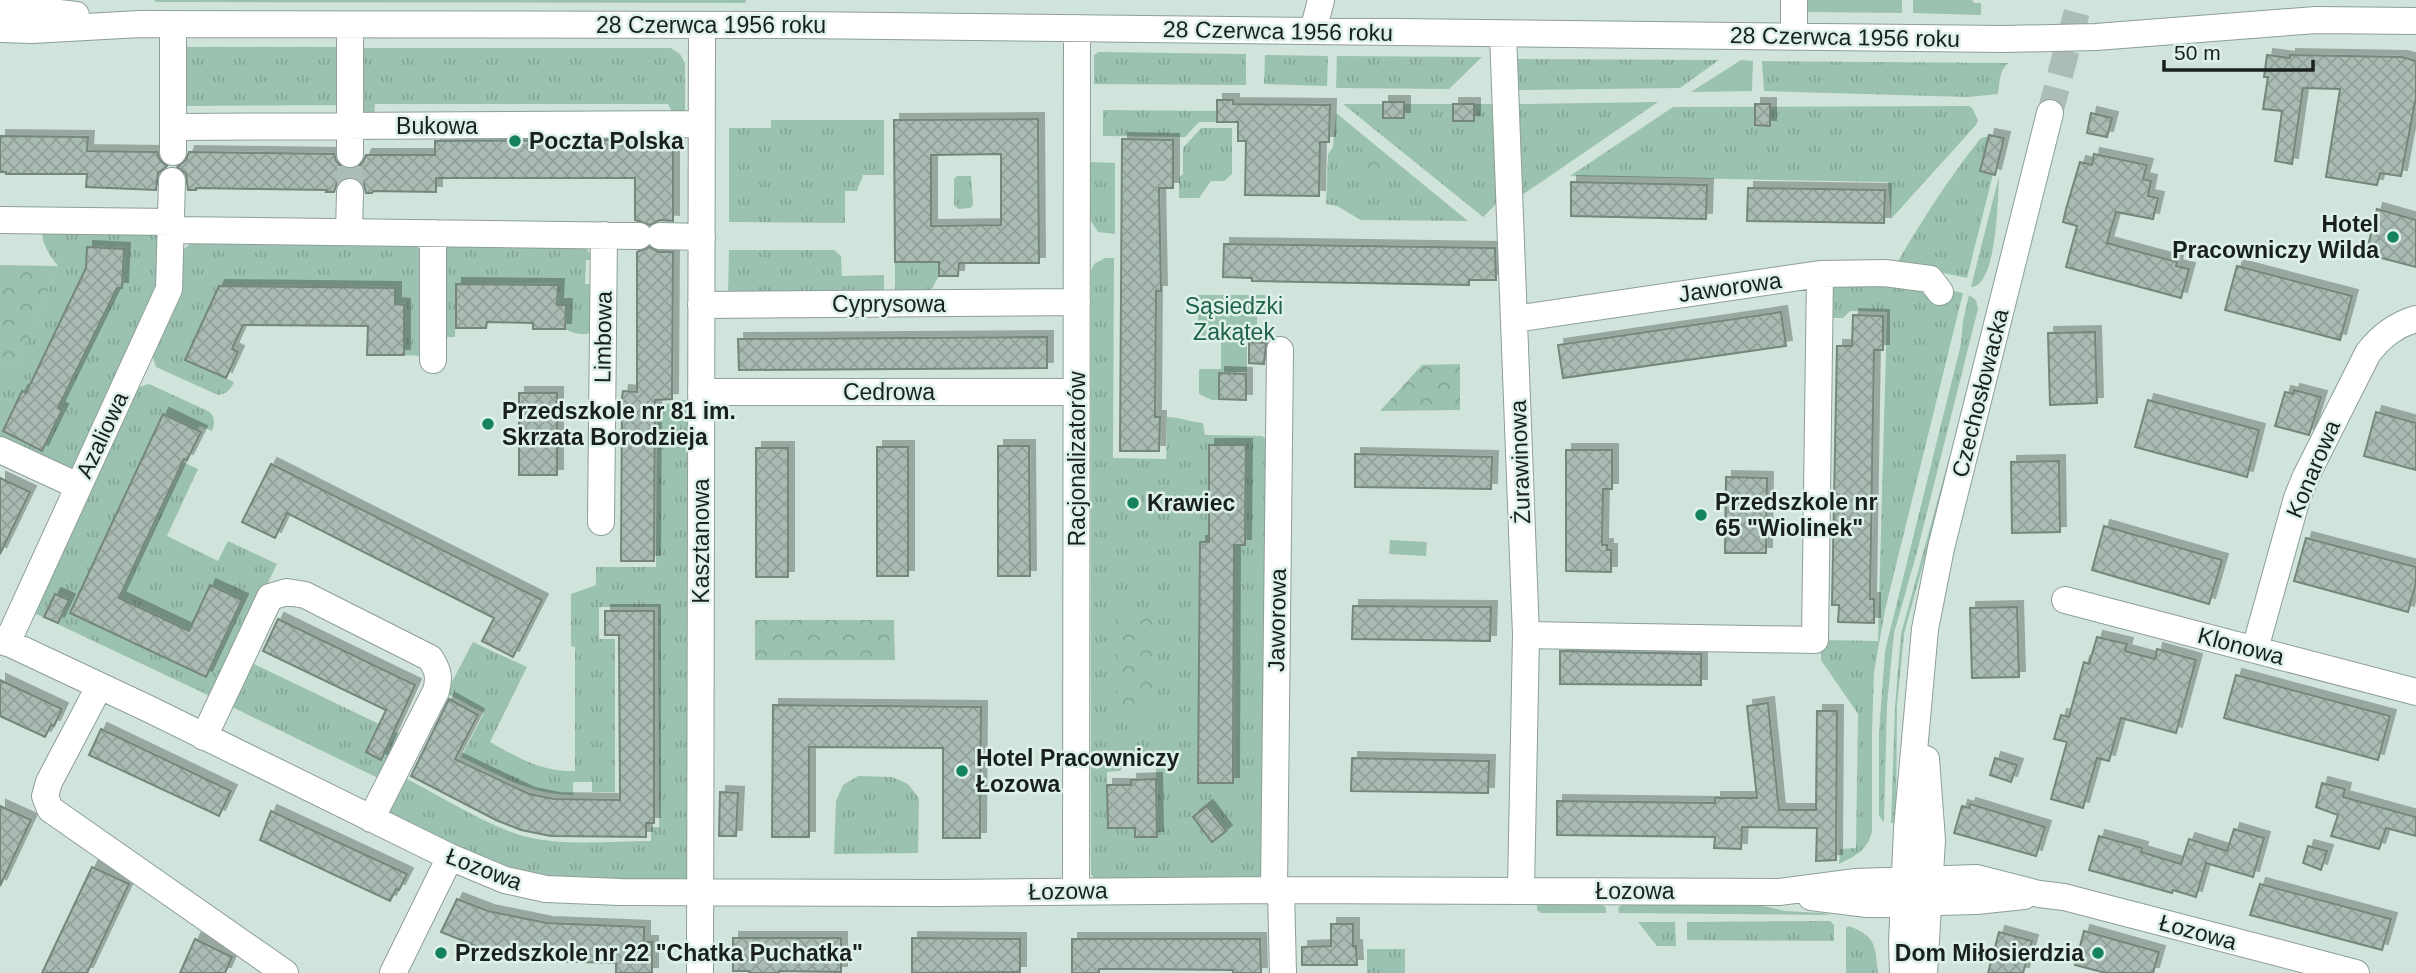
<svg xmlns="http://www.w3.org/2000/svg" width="2416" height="973" font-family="Helvetica,sans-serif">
<defs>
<pattern id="grass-tufts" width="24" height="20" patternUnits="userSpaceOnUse" patternTransform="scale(1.75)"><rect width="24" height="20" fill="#9bc2b0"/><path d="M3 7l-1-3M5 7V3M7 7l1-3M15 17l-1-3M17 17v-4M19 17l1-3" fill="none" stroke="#85a697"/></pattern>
<pattern id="forest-crowns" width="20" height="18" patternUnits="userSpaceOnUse" patternTransform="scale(1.75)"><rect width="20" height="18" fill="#9bc2b0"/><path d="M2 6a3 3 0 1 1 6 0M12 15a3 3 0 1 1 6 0" fill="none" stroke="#85a697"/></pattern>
<pattern id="building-cross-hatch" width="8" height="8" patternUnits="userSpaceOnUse" patternTransform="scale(1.75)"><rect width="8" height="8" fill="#a9bbb2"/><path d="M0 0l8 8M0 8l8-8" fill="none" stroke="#91a099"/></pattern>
<filter id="shadow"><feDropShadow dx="6" dy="-6" stdDeviation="0" flood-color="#0004"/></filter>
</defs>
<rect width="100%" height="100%" fill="#d1e4db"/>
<path fill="url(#grass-tufts)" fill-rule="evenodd" d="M185,47h155l1,58 -160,1z
M362,48h309l9,6 5,9v50l-10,5 -7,-14h-293l-1,15 -13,-4z
M1099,52l147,2v31l-152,-1v-29z
M1265,55l63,1 -1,30 -63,-2z
M1337,56l145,1 -33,32 -113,-1z
M1516,59l203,1 -39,28 -163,2z
M1762,61l247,2c-10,6 -9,20 -11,31l-30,3 -204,-6z
M1658,102l-136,93 -3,-91z
M1343,104h152l6,87 -6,14 -12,12z
M1969,106l3,2 6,12 -2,5 -85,94 -3,-37 -318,-6 103,-69z
M1103,110l114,1v11h-18l-14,15 -82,-1z
M1336,113l132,108 -107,-1 -24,-14 -11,-2 2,-50 5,-7z
M771,120h113v55h-21l-6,16h-12v32l-116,-1v-94h42z
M1201,128h31v46l-8,7h-13l-12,17h-20v-21l4,-3v-26z
M1984,137h5l-9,34 13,3 -26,104 -70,-15c25,-43 52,-85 83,-124z
M1089,162l26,1v71l-17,-2 -9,-14z
M957,176h14l2,29 -3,3 -12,1 -4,-4v-26z
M1999,176c-1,21 -2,111 -28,111z
M42,227h127l-5,61 -86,189 -78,-35v-79l16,2 42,-99c-10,-13 -17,-23 -16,-39z
M193,241l222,3 8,10v102l-19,-1v-50l-9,-1v-16l-176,-2 -34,74 49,22c-4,9 -7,11 -16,13l-62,-28 -4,-12 30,-104z
M444,243l140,3 11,14h-9l-1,24 11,1 -2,45c-9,7 -18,4 -29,-1l1,-24h-9l1,-20 -102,-1 -1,53h-11z
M729,250h105l7,6 1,20 42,-1v18l-156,1z
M1105,258h9l-1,200 53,1 1,-42c13,0 23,5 36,6l2,12 57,1 5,4 -5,442h-165l-6,-8v-603l3,-7zM1123,755h33v82l-21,-9h-27l-1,-56 13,-1 2,-3z
M895,262h44v14l-10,17h-34z
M1826,280l102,5 35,8 -78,317 -11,62 -2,60v100c-5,18 -16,24 -33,32l1,-15 16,-1 2,-134 -37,-54v-20l57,1 9,-329 -37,-1 -7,7h-18z
M1969,295l7,5 2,9 -61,243 -23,81 -7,72 -3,117 -5,-6v-84l6,-81 76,-307 2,-23z
M149,384l61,28c5,7 5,11 2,19l-12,-5 -3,4 -34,-16 -93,199 136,64 36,-77 -32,-15 -23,49 -6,-7 -57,-27h-8l12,-21 55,-117 15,7 -31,67 51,25 10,-20 49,23 -65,133 -182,-86 105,-223z
M676,400h14v475l-6,7 -162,-6 -137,-63 18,-36c36,18 79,46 117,58 41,12 88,6 131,6v-14h8l-1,-220h-59v32h16v153h-23v-10h-19v13c-43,0 -74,-20 -112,-38l23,-44 -38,-20 27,-51 54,25 -37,75c28,16 52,30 85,29v-124l-4,-1v-52l25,-9v-18h60l1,-164 18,1z
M1949,458h3l-48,176 -7,72 -1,117h-5l4,-117 6,-72z
M252,663l148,71 -22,44 -148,-72z
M858,776l34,1 16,7 11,14 -1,55 -84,1 2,-53 7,-16z
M1598,901l8,7v5h-65l-4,-3v-6z
M1627,901l123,2 35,8 38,2 8,2 -212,-2 -1,-5z
M1830,921l4,4v16l-147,-1v-18z
M1638,922h37l1,24h-19z
M1849,926c28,11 26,20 29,47h-32v-45z
M1367,949h38v24h-38z"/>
<path fill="url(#forest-crowns)" d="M154,0h592l-1,3 -589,-1z
M1363,145l25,19 -15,19 -25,-19z
M0,265l58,1 -42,100 -16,-3z
M1460,364v46l-80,1 42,-46z
M1118,611h38l-1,102h-38z
M755,620h139l1,40h-140z"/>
<path fill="#9bc2b0" d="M1807,0h95v13l-95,-1z
M1913,0h59l2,3h7v12l-68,-2z
M1741,60l12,1 -1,30 -61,1z
M1198,295h70v15l-11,1v20l11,1v8h-21v32h-29v28h-6l-13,-6v-25h22v-31h-23z
M1390,540l37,2 -1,14 -37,-2z"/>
<path fill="url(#building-cross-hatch)" stroke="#75867d" stroke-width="2" fill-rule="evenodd" filter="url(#shadow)" d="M2267,55l23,3v-3l112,2 14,4v36l-15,79 -21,-3 -3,12 -51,-8 14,-88 -37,-1 -11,76 -17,-3 7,-50 -19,-2 5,-32h-4z
M1217,100h16v4l97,1 -1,37h-9l-1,54 -74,-1 1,-54h-8v-19h-21z
M1383,102h21v16h-21z
M1453,104h21v17h-21z
M1755,104h15v22l-15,-1z
M2091,113l21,5 -5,19 -20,-4z
M1038,119l1,144h-80l-1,13h-19v-14h-44l-1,-142zM1001,154v71l-70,1v-71z
M1989,135l15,3 -9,37 -15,-4z
M0,136l88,1 -1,14 70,1 3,8 7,6 -9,7 -2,17 -70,-3 1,-13h-81v-2h-6z
M1122,139l51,1v48h-14l2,103h-5l-1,126h5l-1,34h-39z
M624,140h49v81l-13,-1 -10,5 -15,-5v-42h-199v14l-63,-1 -1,2h-6l-2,-8 -5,-6 -9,-3 -8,3 -5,4 -3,9h-8l1,-2 -131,-2v2h-8l-2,-16 -9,-7 9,-7 3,-8 145,2 2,7 6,6 9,3 7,-3 5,-5 3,-7h69v-14z
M2094,154l53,11 -4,14 8,2 -3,15 10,2 -5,21 -37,-7 -9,31 70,19 -1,4 13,3 -8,29 -115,-31 11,-41 -14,-4 3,-13 14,-47 12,3z
M1571,182l136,3 -1,34 -135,-3z
M1748,188l137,2 -1,33 -137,-2z
M2377,209l39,11v47l-50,-13z
M1224,244l271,4 1,32h-27v5l-217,-4v-3l-29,-1z
M87,247l37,2 -2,39h-5l-59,120 4,2 -20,41 -39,-20 19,-40 4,2 60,-125z
M649,247l10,5h14l-1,147 -17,1 -1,161h-33l1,-163 1,-7 14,1v-140z
M2237,266l115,30 -12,44 -115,-30z
M456,284l102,1 -1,20h9l-1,24h-32v-6l-46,-1 -1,6h-30z
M219,286l176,2v16l9,1v50h-37l1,-29 -125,-1 -11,24 6,3 -12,26 -41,-18z
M1781,312l5,34 -223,32 -5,-33z
M1853,315l30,1v34h-9l-4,249h4v24l-36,-1 1,-17h-7l5,-259h15z
M2095,332l2,71 -47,2 -2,-72z
M1047,337v31l-308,2 -1,-31z
M1249,342l17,1 -2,21 -15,-1z
M1219,373l27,1v26l-27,-1z
M2294,390l27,7 -12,38 -34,-9 10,-34 8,2z
M519,393h38v82h-38z
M2148,400l111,30 -12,47 -112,-30z
M2376,412l40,11v47l-52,-14z
M163,414l38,18 -14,28 -3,-1 -65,139 70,33 21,-46 32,15 -36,77 -136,-64z
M1209,445h37l-1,100h-11l-1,238h-35l2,-241h9z
M998,446h31l1,130h-32z
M877,447h31v129h-31z
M756,448h32v129h-32z
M1566,450h46v39h-9l-1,56h5v5h4v22l-45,-1z
M1355,454l137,3 -1,32 -136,-2z
M2059,461l1,71 -48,1 -1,-71z
M271,464l271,136 -29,57 -31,-16 12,-23 -207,-105 -12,25 -33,-16z
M1726,477l41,1 -1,75h-41z
M0,478l30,14 -30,62z
M2104,526l118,34 -13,44 -117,-34z
M2306,538l110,29v16l-8,29 -114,-31z
M55,594l14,6 -11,23 -14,-6z
M1353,606l138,1 -1,34 -138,-2z
M2017,607l2,70 -47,1 -2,-70z
M605,611h49v212h-8v14l-95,-1 -30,-6 -25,-10 -85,-44 38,-77 29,16 -23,44 74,35 25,5 66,1 -1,-165h-14z
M278,619l137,66 -34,75 -15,-8 20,-42 -123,-59z
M2097,637l30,7 -2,7 30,8 2,-10 39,11 -20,73 -55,-15 -12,43 -12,-3 -14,50 -32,-9 16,-57 -13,-3 7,-24 8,2 15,-55 5,2z
M1560,651l141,3v31l-141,-1z
M2236,675l154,41 -12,44 -154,-42z
M0,680l62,29 -8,17 -3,-1 -6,12 -45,-21z
M1768,703l11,107h37l1,-99h20l-1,149 -20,1 1,-33 -75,-1 -1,22 -27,-1 1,-11 -158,-2v-34l158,2v-5h42l-10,-92z
M773,705l208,2 -1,131h-37v-90l-134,-1v90h-37z
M101,729l130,62 -12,25 -130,-61z
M1352,758l137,3 -1,32 -137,-2z
M1995,758l22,7 -6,17 -21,-7z
M1156,779l1,58h-22v-9h-27l-1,-43h24v-5z
M2322,783l23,6 -2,8 73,20v19l-30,-8 -7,21 -48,-13 7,-21 -22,-8z
M720,792l18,1 -2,43h-17z
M1970,804l75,23 -9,29 -82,-23 8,-27 7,2z
M0,806l31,14 -31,66z
M1207,806l19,25 -14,11 -19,-25z
M271,811l136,63 -8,16 -3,-1 -6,12 -130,-61z
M2234,829l30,9 -11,39 -47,-14 -10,34 -23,-7 -1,3 -83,-23 10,-34 43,12 -1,4 40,12 8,-25 38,12z
M2308,846l19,5 -6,19 -18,-7z
M92,867l37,17 -42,89h-45z
M2260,884l131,35 -9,31 -132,-35z
M457,899l31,12 59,12 97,4v15h8v31h-36v-10l-72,-2 -30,-4 -38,-11 -35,-14z
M1331,924h22v22h3l1,19h-55v-18l29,-1z
M2084,931l75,21 -6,21h-47l-31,-8z
M1999,932l33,9 -9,32h-35z
M733,938h108v34l-62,-1v2h-30v-2h-16z
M912,938l108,1v33l-108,1z
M195,939l37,18 -7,16h-45z
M1072,939h188l1,34h-28v-3l-93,-1h-41v4h-27z"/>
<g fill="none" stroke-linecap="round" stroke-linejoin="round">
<path stroke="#acbdb5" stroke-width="26" stroke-dasharray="26 13" stroke-linecap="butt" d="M2050,113l30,-113
M350,192v-38"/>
<g stroke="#8d9f96" stroke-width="28">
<path id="minor" d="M0,9l34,1 42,5
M0,29l32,1 108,-6 658,1 1206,14 92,-2 220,-17 100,1
M1313,31l8,-31
M1503,34l23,601 -5,255
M1794,36v-36
M173,127l528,-3
M173,152v-127
M350,154v-129
M0,220l172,2
M172,230l467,6
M349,232l1,-40
M660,236l42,1
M701,305l376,-3
M1514,319l306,-45 65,-1 45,6 10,13
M433,360v-127
M701,392h376
M0,450l78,36
M601,522l3,-287
M2065,600l351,92
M1526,635l289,5 5,-366
M0,639l149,70 301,148 55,23 41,9 74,3 324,1 337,-3 498,2 77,-10 121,-4 62,16 25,3 292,76
M7,643l162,-354 3,-108
M2255,649l42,-151 9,-22 62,-123c13,-17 27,-28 48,-34
M99,687l-50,95 -4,14 5,13 235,164
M204,737l66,-140 17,-5 18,3 125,63c8,12 10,19 6,33l-65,128
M1274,890l6,-540
M1281,890l2,83
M1076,891l1,-863
M1811,897l56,7 109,-3 48,-5
M393,973l57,-116
M700,973l2,-948
M1903,973l-1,-30 5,-114 18,-200 16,-81 109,-435
M1924,973l8,-133 -6,-81"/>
</g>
<use href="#minor" stroke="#fff" stroke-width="26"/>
</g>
<g fill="#14825f" stroke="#def1e8" stroke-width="2.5">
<circle cx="515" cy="141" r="7"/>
<circle cx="2393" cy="237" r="7"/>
<circle cx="488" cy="424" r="7"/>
<circle cx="1133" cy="503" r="7"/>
<circle cx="1701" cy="515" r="7"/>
<circle cx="962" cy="771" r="7"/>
<circle cx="441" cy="953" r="7"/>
<circle cx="2098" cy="953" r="7"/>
</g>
<g text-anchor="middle" stroke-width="5" stroke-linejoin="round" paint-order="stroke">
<g font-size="23" fill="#19201d" stroke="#def1e8">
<text x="711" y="33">28 Czerwca 1956 roku</text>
<text transform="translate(1278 31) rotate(1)" y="8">28 Czerwca 1956 roku</text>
<text transform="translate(1845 37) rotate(1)" y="8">28 Czerwca 1956 roku</text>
<text x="437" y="134">Bukowa</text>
<text transform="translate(1730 287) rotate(-8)" y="8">Jaworowa</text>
<text x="889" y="312">Cyprysowa</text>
<text transform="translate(603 337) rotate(-89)" y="8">Limbowa</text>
<text x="889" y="400">Cedrowa</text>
<text transform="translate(1980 393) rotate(-76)" y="8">Czechosłowacka</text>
<text transform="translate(102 435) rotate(-65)" y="8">Azaliowa</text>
<text transform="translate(1077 459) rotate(-90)" y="8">Racjonalizatorów</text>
<text transform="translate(1520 462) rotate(-92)" y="8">Żurawinowa</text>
<text transform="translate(2313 469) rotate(-67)" y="8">Konarowa</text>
<text transform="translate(701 541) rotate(-90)" y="8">Kasztanowa</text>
<text transform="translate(1277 620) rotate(-89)" y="8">Jaworowa</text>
<text transform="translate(2241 646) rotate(15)" y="8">Klonowa</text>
<text transform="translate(484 869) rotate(21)" y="8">Łozowa</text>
<text transform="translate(1068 891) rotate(-1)" y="8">Łozowa</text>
<text x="1635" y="899">Łozowa</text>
<text transform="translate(2198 932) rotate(15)" y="8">Łozowa</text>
</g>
<g font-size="23" font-weight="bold" fill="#19201d" stroke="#def1e8" text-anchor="start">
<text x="529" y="149">Poczta Polska</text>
<text x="2379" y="232" text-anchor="end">Hotel<tspan x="2379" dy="26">Pracowniczy Wilda</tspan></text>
<text x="502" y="419">Przedszkole nr 81 im.<tspan x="502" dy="26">Skrzata Borodzieja</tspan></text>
<text x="1715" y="510">Przedszkole nr<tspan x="1715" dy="26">65 "Wiolinek"</tspan></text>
<text x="1147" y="511">Krawiec</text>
<text x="976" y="766">Hotel Pracowniczy<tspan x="976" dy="26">Łozowa</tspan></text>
<text x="455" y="961">Przedszkole nr 22 "Chatka Puchatka"</text>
<text x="2084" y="961" text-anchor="end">Dom Miłosierdzia</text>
</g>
<g font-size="23" fill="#20624a" stroke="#def1e8">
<text x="1234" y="314">Sąsiedzki<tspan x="1234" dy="26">Zakątek</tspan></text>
</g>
</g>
<path d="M2164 60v10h149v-10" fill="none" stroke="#19201d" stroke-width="3.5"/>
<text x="2174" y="60" font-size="21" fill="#19201d" stroke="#def1e8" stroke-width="5" paint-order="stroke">50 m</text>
</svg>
